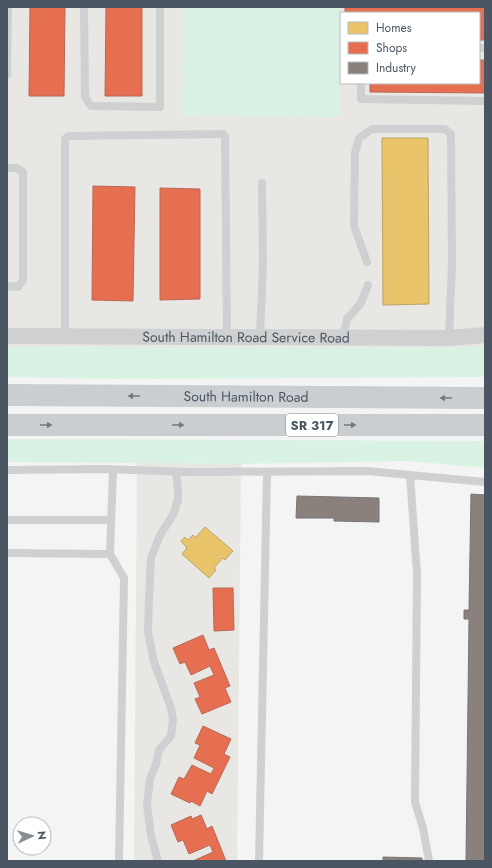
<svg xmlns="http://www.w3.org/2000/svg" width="492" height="868" font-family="Jost,sans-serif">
<rect width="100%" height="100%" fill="#f4f4f4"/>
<path fill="#e8e7e3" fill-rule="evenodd" d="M7,7h176v109l157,1v-110h145v340h-478zM341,13h138v70h-138z
M137,463l104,1 -4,397h-103z"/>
<path fill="#d9f2e3" d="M183,7h157v110l-158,-1z
M7,347h478v30l-373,2 -105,-2z
M7,439l478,2v27l-76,-7 -168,3 -234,-2z"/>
<path fill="#e9c46a" stroke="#b9a367" d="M382,138h46l1,166 -46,1z
M205,527l28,24 -8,9 -2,-2 -9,10 2,2 -7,8 -27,-24 5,-6 -6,-7 4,-4 3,3 5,-5 2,3z"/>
<path fill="#e76f51" stroke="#b86856" d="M30,7h35l-1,89h-35z
M106,7h36v89h-37z
M345,7h140v33h-6v-27h-134z
M479,60h6v33l-115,-1v-9h109z
M93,186l42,1 -2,114 -41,-1z
M160,188l40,1v110l-40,1z
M213,588h20l1,42 -20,1z
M203,635l6,15 5,-2 16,38 -5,2 6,14 -29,12 -7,-15 5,-2 -6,-14 20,-8 -4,-9 -19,9 -6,-13 -5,2 -7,-16z
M203,726l28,13 -7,15 6,3 -18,37 -5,-3 -7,15 -9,-5 -1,2 -19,-9 8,-17 5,2 8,-14 19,9 3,-6 -20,-10 6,-13 -5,-2z
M201,815l6,14 5,-3 14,35h-33l20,-9 -3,-7 -21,9 -6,-14 -5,2 -7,-17 20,-9 1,3z"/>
<path fill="#8a817c" stroke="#777474" d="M471,494l14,1v366h-19l3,-242h-5v-9h5z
M297,496l82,2v24l-45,-1v-3h-38z
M383,857l39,1v3h-39z"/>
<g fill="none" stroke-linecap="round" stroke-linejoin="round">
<path stroke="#ced0d2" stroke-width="8" d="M84,7l1,90 6,9 69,1v-100
M479,48h6
M7,75l1,-68
M361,83v16l124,2
M7,168h10l6,4v108l-5,7 -11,-1
M367,262l-13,-36 1,-73 4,-15 13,-9h73l6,5 1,129 -3,75
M65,336v-197l3,-3 155,-2 2,2 2,202
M260,337l3,-74 -1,-80
M343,338l4,-19 14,-16 7,-18
M7,470l98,-1 82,3 180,-1 118,11
M113,470l-3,84 14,24 -5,283
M410,475l7,99 -2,228 8,26 6,33
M7,520h104
M7,553l103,1
M158,861l-7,-25 -4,-31 3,-26 6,-15 3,-14 12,-14 2,-16 -2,-12 -17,-46 -6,-30 1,-34 2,-40 9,-23 13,-20 5,-15v-11l-2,-17
M259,861l8,-389"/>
<path stroke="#ced0d2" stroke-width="16" id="s1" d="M7,336l442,2 36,-3"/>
<g stroke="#caced1" stroke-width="22">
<path id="s2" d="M7,395l478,3"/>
<path d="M7,425h478"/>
</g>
</g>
<defs><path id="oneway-solid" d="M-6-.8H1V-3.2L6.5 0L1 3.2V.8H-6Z"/></defs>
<g fill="#707a83">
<use href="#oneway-solid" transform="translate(134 396) rotate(-180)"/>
<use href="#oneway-solid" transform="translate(446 398) rotate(-180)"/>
<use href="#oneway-solid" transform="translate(46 425)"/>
<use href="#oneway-solid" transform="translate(178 425)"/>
<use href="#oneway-solid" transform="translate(350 425)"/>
</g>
<g text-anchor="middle" stroke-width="4" stroke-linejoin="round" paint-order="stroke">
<rect fill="#fff" stroke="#808990" stroke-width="1" x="286" y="414" width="52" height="22" rx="3"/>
<g font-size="13" font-weight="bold" fill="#4a5661">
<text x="312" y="430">SR 317</text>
</g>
<g font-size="14" fill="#4a5661" stroke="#fff">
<text dy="5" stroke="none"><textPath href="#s1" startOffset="239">South Hamilton Road Service Road</textPath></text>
<text dy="5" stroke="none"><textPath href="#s2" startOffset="239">South Hamilton Road</textPath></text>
</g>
</g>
<rect width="492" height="868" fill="none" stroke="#4a5661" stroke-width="16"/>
<rect x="340" y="12" width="140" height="72" fill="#ffffff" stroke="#b7bbc0"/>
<rect x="348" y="22" width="20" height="12" fill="#e9c46a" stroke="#b7bbc0"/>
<text x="376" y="32" font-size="12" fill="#4a5661">Homes</text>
<rect x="348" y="42" width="20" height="12" fill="#e76f51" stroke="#b7bbc0"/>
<text x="376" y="52" font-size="12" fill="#4a5661">Shops</text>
<rect x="348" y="62" width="20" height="12" fill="#8a817c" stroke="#b7bbc0"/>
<text x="376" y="72" font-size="12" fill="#4a5661">Industry</text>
<g transform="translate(32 836) rotate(86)"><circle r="19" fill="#ffffff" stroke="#b7bbc0"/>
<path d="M0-3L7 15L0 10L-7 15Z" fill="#868d94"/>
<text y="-6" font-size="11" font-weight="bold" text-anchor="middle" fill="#4a5661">N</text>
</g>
</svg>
